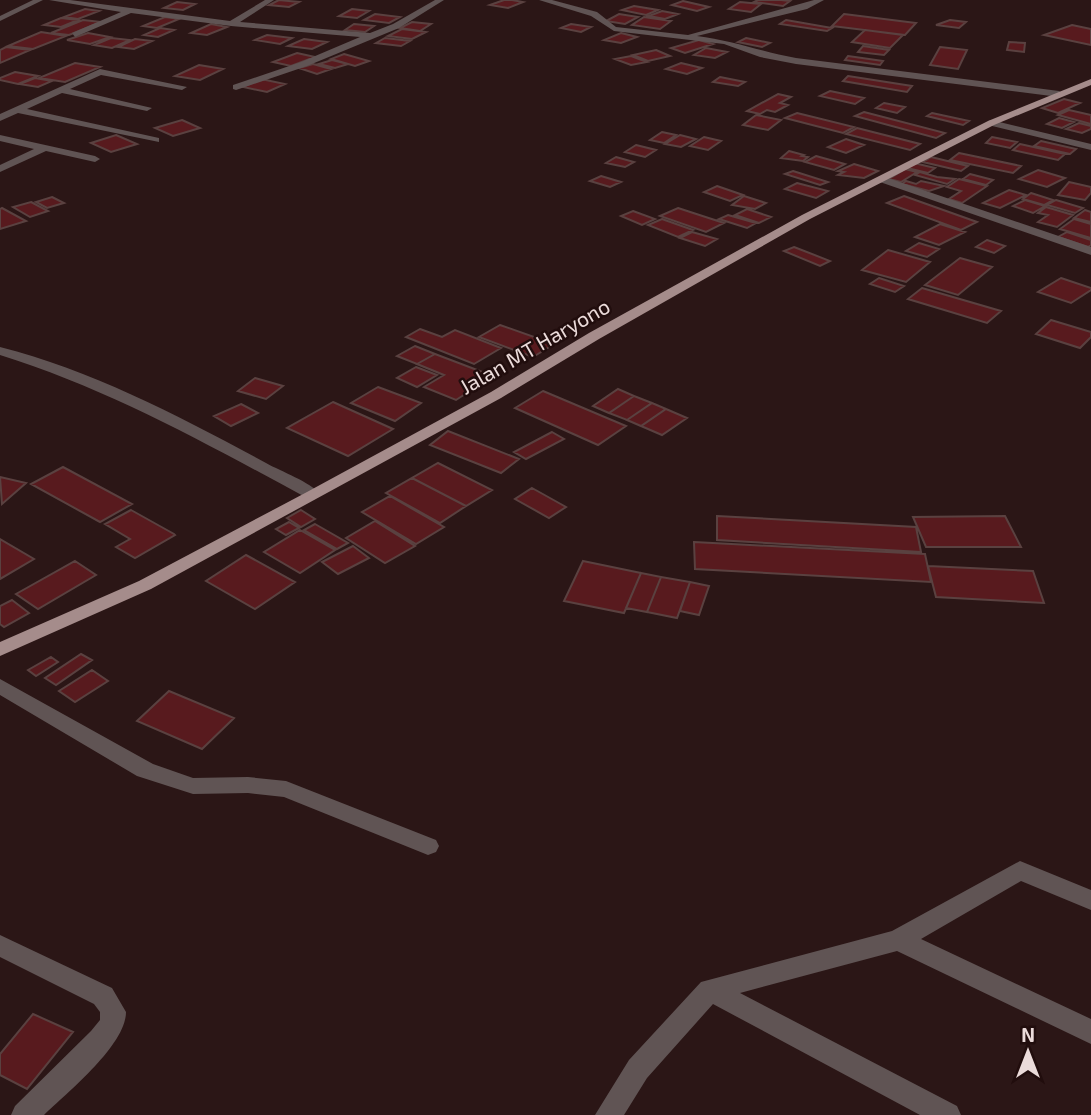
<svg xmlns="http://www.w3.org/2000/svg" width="1091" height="1115" font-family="'Exo 2',sans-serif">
<rect width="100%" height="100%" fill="#2b1616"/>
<path fill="#581a1e" stroke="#5a4140" stroke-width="2" d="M279,0l20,2 -10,5 -20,-2z
M504,0h8l11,2 -15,6 -18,-3z
M758,0h23l9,1 -7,5 -29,-4z
M683,1l26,6 -12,4 -25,-6z
M177,2l18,2 -12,6 -19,-2z
M740,2l21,2 -10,8 -22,-3z
M634,6l24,4 -12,5 -24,-5z
M85,9l14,2 -21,8 -14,-2z
M352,9l17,2 -12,7 -18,-2z
M662,11l16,3 -13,5 -16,-3z
M375,14l25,3 -11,6 -25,-3z
M619,14l19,3 -13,7 -19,-3z
M844,14l72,9 -11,12 -73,-9z
M165,17l14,2 -22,9 -14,-2z
M644,17l27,4 -11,8 -28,-4z
M61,18l17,2 -17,7 -17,-2z
M83,20l18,2 -32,13 -18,-2z
M786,20l46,8 -5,3 -47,-7z
M950,20l16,2 -7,6 -23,-3z
M412,22l19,2 -11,7 -20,-3z
M211,24l16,3 -20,8 -16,-2z
M354,24l20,2 -9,6 -20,-2z
M571,24l20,3 -10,5 -20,-4z
M1072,25l19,4v16l-47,-10z
M160,28l14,2 -16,7 -14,-2z
M402,29l24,3 -14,7 -24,-3z
M865,30l38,5 -13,13 -38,-6z
M41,32l25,4 -33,13 -25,-3z
M88,33l22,4 -20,7 -23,-4z
M621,33l16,4 -16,6 -17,-3z
M267,35l25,3 -12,6 -25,-4z
M111,38l19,2 -18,8 -18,-3z
M385,38l25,3 -9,5 -25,-3z
M746,38l24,5 -8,4 -24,-5z
M135,39l17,2 -18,8 -16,-2z
M304,39l23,3 -15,7 -24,-3z
M699,40l14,4 -28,9 -14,-5z
M1009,42l16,1 -1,9 -17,-2z
M863,46l26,4 -5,5 -26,-3z
M6,47l24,3 -30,13v-13z
M940,47l27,3 -9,19 -28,-4z
M706,48l21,4 -12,6 -21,-3z
M656,50l14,6 -22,5 -15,-6z
M297,53l18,4 -24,9 -18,-4z
M344,54l25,7 -14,5 -24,-7z
M631,56l16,6 -16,3 -16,-6z
M848,56l35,5 -3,4 -35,-5z
M332,60l16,4 -13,4 -16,-4z
M75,63l25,4 -35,15 -26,-4z
M681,63l21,5 -15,6 -21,-5z
M313,64l18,5 -14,5 -18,-6z
M199,65l24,4 -23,11 -25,-4z
M15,72l23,4 -20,8 -18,-4v-2z
M848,76l64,10 -5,6 -64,-11z
M720,77l25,5 -7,4 -25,-4z
M35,78l17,3 -14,6 -18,-3z
M261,79l24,5 -18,8 -24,-5z
M830,91l34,7 -9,6 -35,-8z
M778,94l13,3 -11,6 8,2 -13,7 -8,-2 -7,4 -13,-3z
M1064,99l16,4 -22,10 -16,-5z
M884,103l21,4 -8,6 -21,-5z
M1069,110l22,5v9l-33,-9z
M864,112l81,21 -9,5 -81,-22z
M797,113l57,14 -11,6 -58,-15z
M932,113l37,8 -6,4 -36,-9z
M756,115l25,5 -13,10 -25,-5z
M1059,118l15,4 -12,6 -15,-4z
M182,120l18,8 -27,8 -18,-8z
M1079,123l12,3v3l-9,4 -16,-4z
M857,128l63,16 -10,6 -64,-16z
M662,132l14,3 -12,8 -14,-3z
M116,135l21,9 -26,8 -20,-9z
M680,135l16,4 -15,8 -16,-3z
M704,137l17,4 -13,9 -18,-4z
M992,137l25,5 -7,6 -24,-5z
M846,139l18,6 -18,8 -18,-6z
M1041,141l35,8 -6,5 -36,-8z
M1020,144l45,10 -7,6 -45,-10z
M636,145l20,5 -11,7 -20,-5z
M789,151l15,4 -2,1 6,1 -5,4 -22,-3z
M959,153l62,13 -8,7 -63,-13z
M816,156l29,8 -11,6 -29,-8z
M616,157l18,5 -9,5 -19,-4z
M931,157l37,9 -7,5 -38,-9z
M914,163l21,5 -7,5 -21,-5z
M854,164l24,7 -14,7 -26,-3 6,-3 -6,-1z
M905,169l12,3 -16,10 -12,-3z
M1038,170l27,8 -18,9 -28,-8z
M793,171l35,11 -8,3 -35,-11z
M920,172l17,5 18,2 -8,5 -32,-9z
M970,174l23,6 -7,5 -23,-6z
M601,176l20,6 -11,5 -20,-6z
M959,179l28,7 -25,17 -13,-4 12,-8 -14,-4z
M906,181l10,3 5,-3 23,5 -15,5 -27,-7z
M1069,182l22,5v6l-6,7 -27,-5z
M797,183l31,8 -12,7 -31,-9z
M717,186l26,9 -13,6 -26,-9z
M1009,190l17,5 -26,13 -17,-5z
M1031,193l22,7 -9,5 -21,-6z
M744,196l22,7 -11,6 -23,-4z
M904,196l73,26 -16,8 -74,-27z
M52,197l12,6 -17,5 -11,-6z
M1025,200l20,6 -12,7 -20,-7z
M1056,200l27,8 -8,5 -28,-8z
M31,202l17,9 -18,6 -17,-10z
M1046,207l27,8 -16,12 -19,-5 10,-7 -10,-2z
M2,208l24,13 -26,8v-20z
M678,208l46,15 -18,9 -46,-16z
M747,209l24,8 -12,6 -24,-8z
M1085,210l6,2v10l-17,-4z
M633,211l22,8 -13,6 -21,-9z
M728,215l28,8 -9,5 -28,-9z
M662,219l31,11 -15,7 -30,-12z
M1074,219l17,5v14l-31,-9z
M940,224l25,8 -26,13 -24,-8z
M692,232l25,7 -12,7 -25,-8z
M1067,232l24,8v5l-3,2 -30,-10z
M987,240l18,6 -11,7 -18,-6z
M919,243l20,6 -12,8 -21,-6z
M794,247l36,14 -10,5 -36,-15z
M888,250l42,12 -24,20 -44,-12z
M960,258l32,9 -34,28 -33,-10z
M879,278l25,8 -9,6 -25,-8z
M1061,278l30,10v2l-20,13 -33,-11z
M922,288l79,23 -14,12 -79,-24z
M1051,320l40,12v5l-11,11 -44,-14z
M500,325l54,19 -21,13 -54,-20z
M420,329l22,8 13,-7 46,18 -27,16 -68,-27z
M415,346l20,8 -18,10 -20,-8z
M435,354l58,22 -37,24 -32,-13 20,-12 -27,-11z
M416,367l21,8 -20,12 -20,-9z
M255,378l28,8 -17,13 -28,-8z
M378,387l43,16 -26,18 -44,-18z
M618,389l16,7 -25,17 -16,-7z
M543,391l83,35 -28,19 -83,-37z
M634,396l18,7 -25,17 -18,-7z
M333,402l60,27 -45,27 -61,-28z
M652,403l14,6 -25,17 -14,-6z
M241,404l17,9 -27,13 -17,-10z
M666,409l21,9 -25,17 -21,-9z
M448,431l71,28 -18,14 -71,-28z
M552,432l12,7 -38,20 -12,-7z
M438,463l54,27 -26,16 -54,-28z
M63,467l69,37 -32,18 -69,-38z
M0,477l26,6 -24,21z
M412,478l54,28 -26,17 -54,-30z
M532,488l34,19 -17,11 -34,-19z
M390,496l54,31 -28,17 -54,-32z
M131,510l43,24 1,1 -40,23 -19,-11 14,-8 -25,-15z
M301,510l14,9 -14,8 -14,-9z
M717,516l199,11 5,25 -204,-12z
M1005,516l16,31h-95l-13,-30z
M375,521l40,25 -30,17 -39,-25z
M289,522l10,6 -13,7 -10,-6z
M315,524l33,19 -11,6 -33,-19z
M300,530l35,20 -35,23 -36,-21z
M0,539l34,20 -34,20z
M694,542l231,12 6,28 -236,-13z
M353,546l16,12 -31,16 -16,-12z
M246,555l49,27 -40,27 -49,-28z
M75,561l21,14 -58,34 -22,-15z
M583,561l58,12 -17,40 -60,-12z
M928,566l105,5 11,32 -108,-6z
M641,573l20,4 -14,35 -21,-4z
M661,577l29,5 -13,36 -30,-6z
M690,582l19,4 -10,29 -19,-4z
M12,600l17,13 -25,14 -4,-3v-18z
M81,654l11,6 -36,25 -11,-7z
M51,657l7,5 -22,14 -8,-6z
M92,670l16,11 -33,21 -16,-11z
M169,691l65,27 -32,31 -65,-28z
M33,1014l40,18 -46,57 -27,-14v-21z"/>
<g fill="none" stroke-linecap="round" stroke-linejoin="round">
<path fill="#605454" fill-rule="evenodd" d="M33,0h10l-43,21v-5z
M49,0h21l160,21 35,-21h9l-34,22 130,11 23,-9 42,-24h9l-45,28 -92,38 -71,24 -3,-1v-4l68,-23 59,-25 -129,-11 -100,-13 -56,24 -3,-4 49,-21z
M539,0h13l45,12 19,15 72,8 126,-35h10l-17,9 -110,27c34,4 65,16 99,22l263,33 5,3 -5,3 -263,-33 -36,-7 -36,-13 -110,-13 -23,-15z
M100,69l87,18 -5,3 -81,-15 -31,14 82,19 -5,3 -85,-18 -35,16 132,29v4l-141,-29 -18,8v-7z
M991,120l100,24v6l-103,-25v-4z
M0,135l95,21 5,3 -5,3 -49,-11 -46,21v-7l34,-16 -34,-8z
M877,177h8l206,70v8l-214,-74z
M0,347c94,24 181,70 266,116 16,9 43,18 55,32l-8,5 -6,-2c-100,-54 -198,-109 -307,-143z
M0,679l153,85 40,14 55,-1 38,4 150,59 3,6 -3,6 -8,3 -144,-58 -36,-4 -55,1 -56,-18 -137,-81z
M1020,861l71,29v20l-70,-29 -100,58 170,80v25l-194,-93 -157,42 217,113 4,9h-41l-207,-111 -66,74 -23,37h-29l34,-55 72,-78 191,-51z
M0,935l112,53 14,24c0,33 -59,81 -82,103h-33l4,-9 76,-75 9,-11v-8l-6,-8 -94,-47z"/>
<path fill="#a58c8b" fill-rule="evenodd" d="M1091,79v6l-97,40 -184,94 -211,120 -98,59 -350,191 -151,67v-14l139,-61 168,-89 184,-100 98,-59 213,-118 186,-94z"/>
</g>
<g text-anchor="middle" stroke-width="5" stroke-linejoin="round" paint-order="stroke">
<g font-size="21" fill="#ebdbda" stroke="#210d0d">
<text transform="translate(535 347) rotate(-30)" y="7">Jalan MT Haryono</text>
</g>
</g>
<g transform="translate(1028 1052)" stroke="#210d0d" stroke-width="5" paint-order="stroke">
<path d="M0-5L12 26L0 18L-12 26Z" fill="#ebdbda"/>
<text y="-10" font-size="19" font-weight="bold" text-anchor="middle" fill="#ebdbda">N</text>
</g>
</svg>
